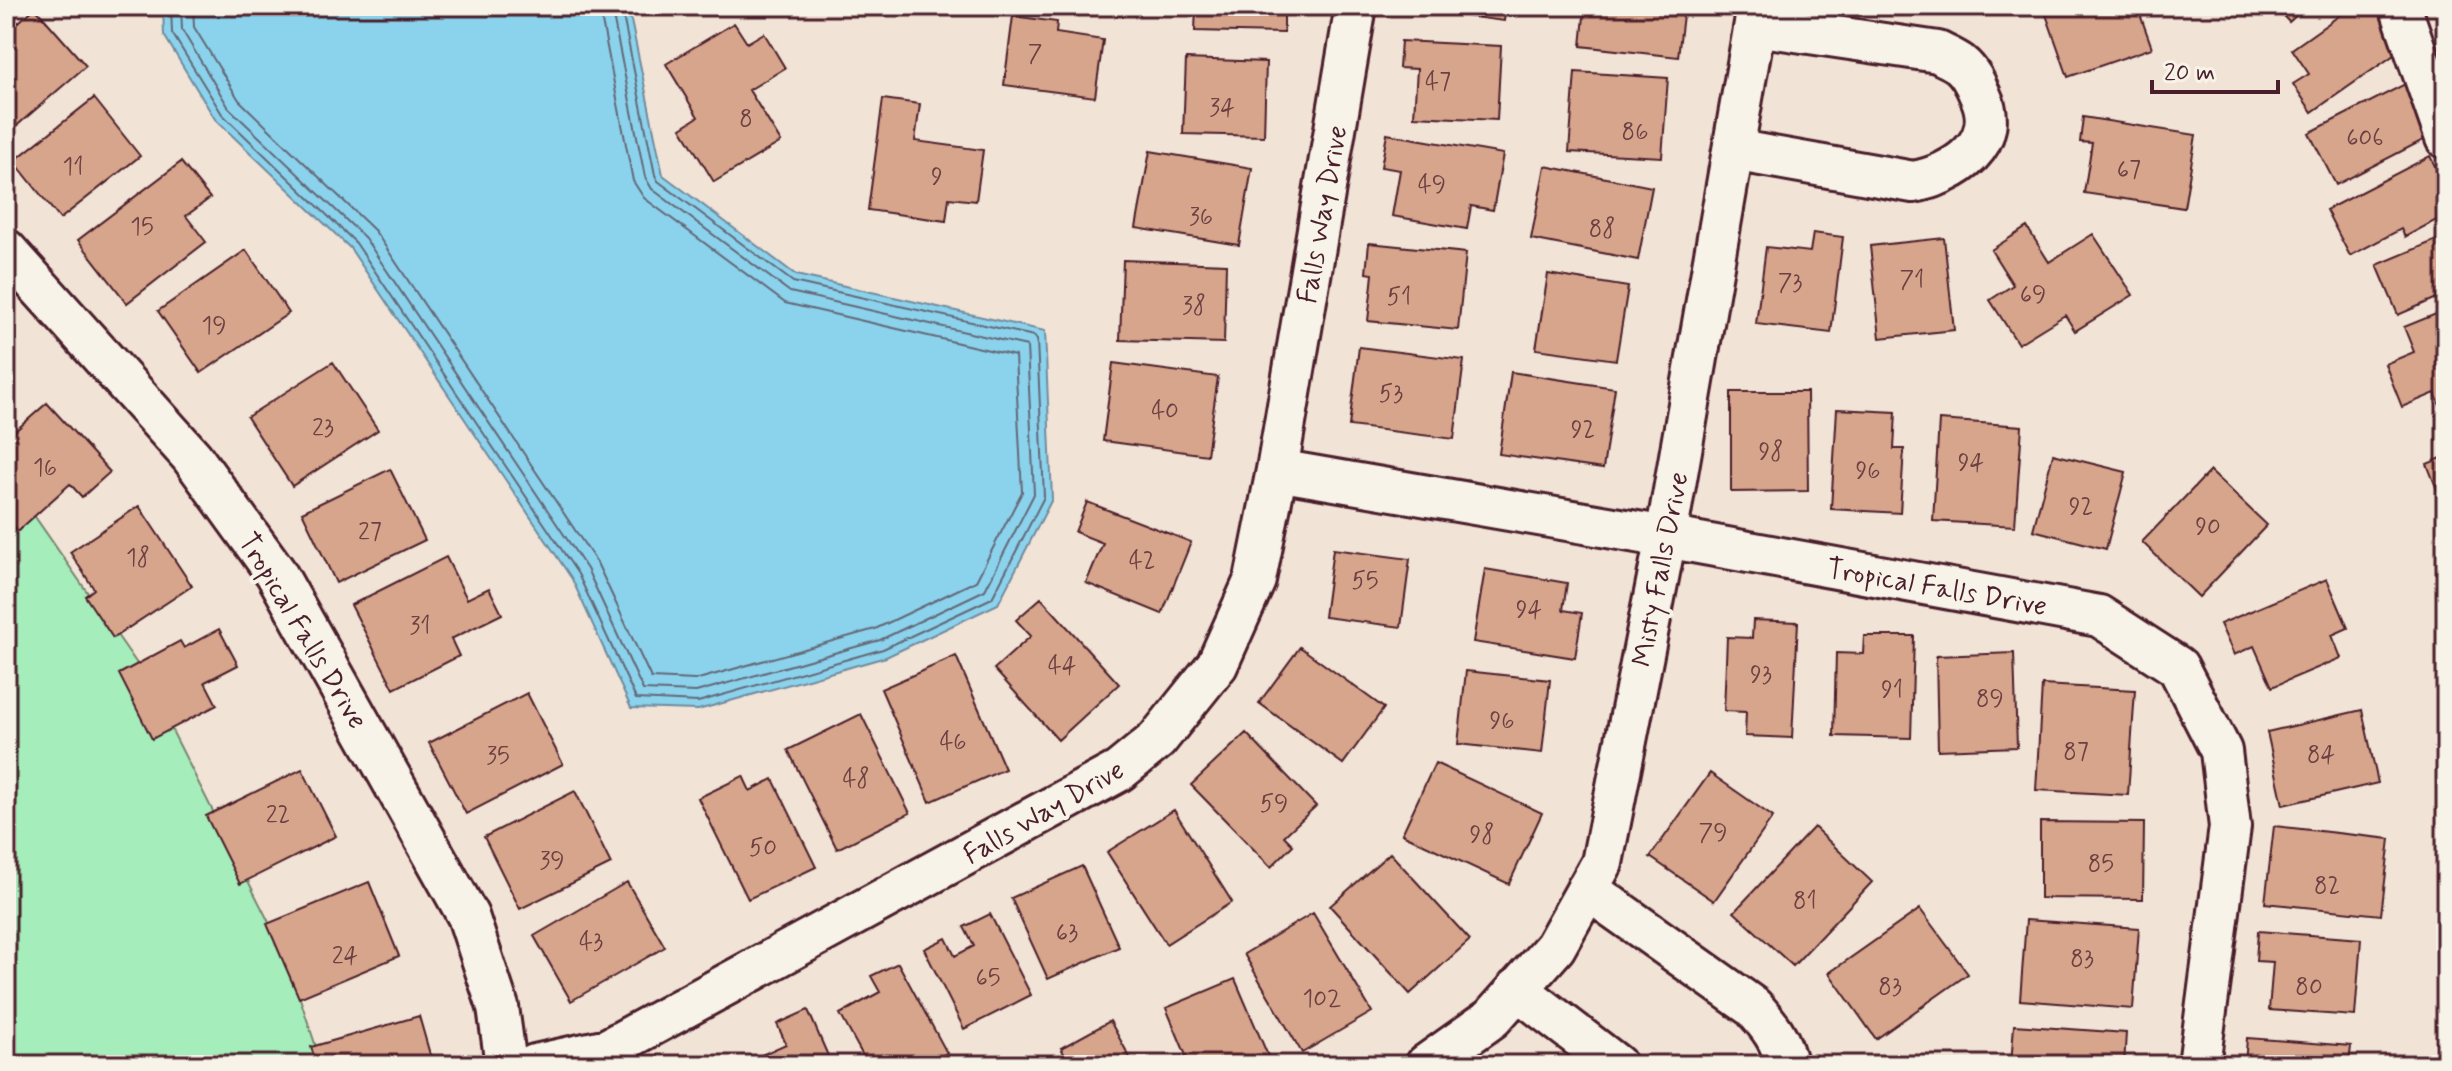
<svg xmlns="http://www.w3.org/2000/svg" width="2452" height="1071" font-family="Mynerve,sans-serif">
<rect width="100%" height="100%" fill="#f1e3d5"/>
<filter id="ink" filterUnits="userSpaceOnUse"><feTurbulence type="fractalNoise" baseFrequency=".0125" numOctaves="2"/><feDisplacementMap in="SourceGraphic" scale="16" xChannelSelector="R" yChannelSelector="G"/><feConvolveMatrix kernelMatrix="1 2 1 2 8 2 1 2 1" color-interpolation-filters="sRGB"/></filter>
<g filter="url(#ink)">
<path fill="#a5edba" stroke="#788672" stroke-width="2" d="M6,475l136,196 144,285 36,109h-316z"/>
<path fill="#8bd3ec" stroke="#718b9f" stroke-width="2" d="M163,6h465l35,169 133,100 249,56 7,168 -54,105 -112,53 -188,53 -67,-2 -59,-129 -222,-331 -135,-129 -51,-84z"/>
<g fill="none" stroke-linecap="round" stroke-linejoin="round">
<path stroke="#646778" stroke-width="2" d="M171,6l1,27 50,81 134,129 222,331 58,125 62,3 185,-53 109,-51 52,-101 -7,-157 -3,-4 -241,-54 -135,-101 -3,-6 -34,-169
M181,6l1,24 47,78 136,130 222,331 56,121 53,2 184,-52 105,-50 49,-96 -7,-148 -237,-54 -138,-103 -7,-12 -34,-171
M193,6l1,21 45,73 136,131 222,332 54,115 44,2 180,-51 101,-48 46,-89 -7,-136 -230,-53 -141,-105 -11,-17 -34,-175"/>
</g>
<path fill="#d7a58b" stroke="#4a1f2b" stroke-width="2" d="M1196,6l88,1v26l-89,-2z
M1418,6h88l-2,15 -87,-11z
M1585,6h99l-6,51 -97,-11z
M2043,6h94l15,42 -84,29z
M2274,6h33l-18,16z
M2353,6h21l30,42 -92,64 -19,-28 16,-10 -17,-25z
M35,8l51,58 -80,69v-102z
M1013,16l44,6 -1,11 47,7 -8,57 -91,-12z
M734,23l13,20 17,-10 21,35 -36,22 32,52 -67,40 -33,-54 17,-11 -32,-53z
M1401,41l100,5 -4,74 -83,-4 3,-47 -18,-1z
M1186,59l80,3 -2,74 -81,-2z
M1575,72l93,6 -6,79 -93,-5z
M2409,82l26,52 -99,51 -27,-52z
M94,98l46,58 -80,63 -46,-58z
M883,99l37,5 -5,37 68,9 -7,51 -27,-3 -3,23 -78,-11z
M2083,117l113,18 -12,73 -100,-15 8,-50 -12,-1z
M1387,134l116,20 -10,56 -22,-4 -4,23 -75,-13 8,-46 -19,-3z
M1150,151l102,17 -13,77 -103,-17z
M2430,156l16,32v27l-41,22 -4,-8 -51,27 -24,-46z
M181,162l29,36 -24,18 20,26 -79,61 -49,-63z
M1545,166l107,21 -14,73 -107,-21z
M2027,227l22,35 44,-28 40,61 -58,36 -10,-16 -47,29 -28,-44 23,-15 -22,-35z
M1813,233l30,4 -12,96 -75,-9 10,-77 44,5z
M2446,236v58l-48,21 -21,-50z
M1944,238l10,92 -74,8 -10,-92z
M1369,243l97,10 -8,77 -90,-9 5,-47 -7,-1z
M246,250l43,63 -88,60 -43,-62z
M1123,260l103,4 -2,79 -104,-3z
M1548,274l80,13 -12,73 -80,-11z
M2446,310v98l-4,2 -7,-17 -33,14 -17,-43 29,-12 -10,-25z
M1359,347l105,13 -10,79 -105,-13z
M333,362l45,68 -86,56 -45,-69z
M1113,363l105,14 -11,78 -104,-14z
M1511,372l104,16 -12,81 -104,-15z
M1731,392h76l1,99 -77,1z
M47,403l63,69 -28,25 -12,-13 -52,47 -12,-14v-78z
M1837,409l59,3 -2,37h10l-4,64 -69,-4z
M1939,420l83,6 -7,100 -82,-5z
M2053,454l73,18 -20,77 -73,-19z
M2446,456v33l-8,3 -11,-28z
M390,469l35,71 -89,43 -34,-71z
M2210,471l57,54 -68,72 -57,-55z
M1087,502l104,40 -29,72 -76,-31 17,-40 -28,-11z
M139,506l53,80 -79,52 -28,-42 9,-7 -24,-37z
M1333,549l77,10 -9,68 -77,-10z
M446,557l21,42 22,-11 13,26 -51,25 8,17 -65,33 -43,-84z
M1485,569l82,14 -4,27 19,3 -7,45 -102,-16z
M2327,579l21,49 -16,7 9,23 -69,29 -18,-41 -20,9 -14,-31z
M1041,598l78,86 -61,56 -64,-71 37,-33 -15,-16z
M1753,620l45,2 -6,116 -47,-2 1,-24 -22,-1 3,-74 25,1z
M219,629l19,36 -33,17 12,23 -65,34 -33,-65 61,-33 4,7z
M1864,636h50l-3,102 -77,-2 2,-83 27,1z
M1300,647l84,61 -41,56 -84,-61z
M2014,653l3,94 -79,3 -2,-94z
M956,656l49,113 -75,33 -49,-113z
M1466,671l84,9 -8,73 -84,-9z
M2042,685l93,5 -7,105 -92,-5z
M527,693l36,71 -97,50 -37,-71z
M2362,710l16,73 -95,22 -16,-73z
M861,714l49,99 -73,36 -49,-99z
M1246,733l70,73 -32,30 9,9 -22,22 -80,-82z
M1435,763l107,50 -33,71 -107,-50z
M302,769l34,67 -96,48 -34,-68z
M1710,773l63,44 -59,84 -64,-44z
M743,776l7,15 23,-12 43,88 -68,32 -50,-101z
M575,791l36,73 -91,45 -36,-72z
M1174,810l58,92 -66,42 -59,-92z
M2040,822l104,1 -1,76 -103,-1z
M2274,826l116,13 -9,76 -116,-12z
M1814,827l58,55 -79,84 -59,-54z
M1390,853l80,87 -60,54 -80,-88z
M1082,866l37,81 -71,32 -37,-81z
M369,882l30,74 -100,42 -32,-74z
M627,882l38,65 -94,54 -37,-65z
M1920,909l48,65 -92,65 -47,-66z
M1313,913l59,99 -70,41 -58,-99z
M990,914l41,81 -67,34 -40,-80 22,-11 9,18 19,-10 -10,-19z
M2026,920l113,8 -6,81 -113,-9z
M2258,931l103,8 -6,77 -86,-6 4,-48 -17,-1z
M898,963l49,90 -22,12h-26l-2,-3 -6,3h-23l-28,-51 40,-22 -9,-16z
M1235,979l37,86h-82l-24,-57z
M808,1010l24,55h-82l-2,-4 38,-17 -9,-20z
M419,1016l14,49h-116l-6,-18z
M1110,1021l24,44h-64l-9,-17z
M2014,1025l112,8 -2,32h-113z
M2247,1038l104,8 -2,19h-104z"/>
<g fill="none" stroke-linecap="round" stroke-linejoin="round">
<g stroke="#4a1f2b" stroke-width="46">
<path id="minor" d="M2400,6l46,132
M1733,150l180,32c41,-7 90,-39 67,-87 -5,-12 -10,-23 -20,-31 -7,-5 -15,-8 -22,-12l-183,-27
M6,250l186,207 84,116 192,343 30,91 8,58
M1277,470l389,67 433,79 79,51 43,84 9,76 -31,238
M1587,889l166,118c16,18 29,33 33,58
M1517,989l99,76
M535,1065l73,-16 511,-278 38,-31 60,-75 38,-85 22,-110 79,-464
M1426,1065l66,-47 63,-71 47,-84 64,-326 92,-531"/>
</g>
<use href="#minor" stroke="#f7f3e8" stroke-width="40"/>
</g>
</g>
<g text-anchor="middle" stroke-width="8" stroke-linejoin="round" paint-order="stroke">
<g font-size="24" fill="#6d4043">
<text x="1035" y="61">7</text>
<text x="1438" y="89">47</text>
<text x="1222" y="115">34</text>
<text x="746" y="126">8</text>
<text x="1635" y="139">86</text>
<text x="2365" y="145">606</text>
<text x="73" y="174">11</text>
<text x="2129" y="177">67</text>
<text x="937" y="184">9</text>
<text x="1432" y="192">49</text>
<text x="1201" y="224">36</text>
<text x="142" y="234">15</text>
<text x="1602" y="236">88</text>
<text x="1912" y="287">71</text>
<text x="1790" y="290">73</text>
<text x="2033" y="302">69</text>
<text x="1399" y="304">51</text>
<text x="1194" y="313">38</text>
<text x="214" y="333">19</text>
<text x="1391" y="401">53</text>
<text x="1165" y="418">40</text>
<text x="323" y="435">23</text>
<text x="1583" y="437">92</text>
<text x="1771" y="459">98</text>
<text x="1971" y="470">94</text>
<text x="45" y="475">16</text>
<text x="1868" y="478">96</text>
<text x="2081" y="514">92</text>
<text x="2208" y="534">90</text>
<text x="370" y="539">27</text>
<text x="138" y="565">18</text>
<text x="1142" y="568">42</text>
<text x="1365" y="588">55</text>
<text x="1529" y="617">94</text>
<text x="420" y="633">31</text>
<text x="1062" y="673">44</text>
<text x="1761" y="682">93</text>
<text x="1892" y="697">91</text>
<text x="1990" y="706">89</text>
<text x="1502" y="728">96</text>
<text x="953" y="749">46</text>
<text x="2076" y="759">87</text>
<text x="2321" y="762">84</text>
<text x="498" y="763">35</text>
<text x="856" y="786">48</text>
<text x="1274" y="811">59</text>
<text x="278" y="822">22</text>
<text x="1713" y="840">79</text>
<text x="1482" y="842">98</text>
<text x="763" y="855">50</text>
<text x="552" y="868">39</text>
<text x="2101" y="871">85</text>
<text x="2327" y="893">82</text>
<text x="1805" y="908">81</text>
<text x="1067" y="940">63</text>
<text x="591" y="949">43</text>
<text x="345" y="963">24</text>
<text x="2082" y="966">83</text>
<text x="988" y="985">65</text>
<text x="1890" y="994">83</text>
<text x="2309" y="994">80</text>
<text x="1322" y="1006">102</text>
</g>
<g font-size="28" fill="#4a1f2b" stroke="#f7f3e8">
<text transform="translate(1321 214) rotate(-80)" y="10">Falls Way Drive</text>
<text transform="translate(1659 569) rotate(-79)" y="10">Misty Falls Drive</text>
<text transform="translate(1937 586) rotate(10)" y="10">Tropical Falls Drive</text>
<text transform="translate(304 630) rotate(59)" y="10">Tropical Falls Drive</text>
<text transform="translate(1043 811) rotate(-30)" y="10">Falls Way Drive</text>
</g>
</g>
<rect width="2452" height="1071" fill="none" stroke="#f7f3e8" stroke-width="32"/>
<rect x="16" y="16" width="2420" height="1039" fill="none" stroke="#4a1f2b" stroke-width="3" filter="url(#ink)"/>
<path d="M2152 80v12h126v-12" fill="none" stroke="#4a1f2b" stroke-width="4"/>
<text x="2164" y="80" font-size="24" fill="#4a1f2b" stroke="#f7f3e8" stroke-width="6" paint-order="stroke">20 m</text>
</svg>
